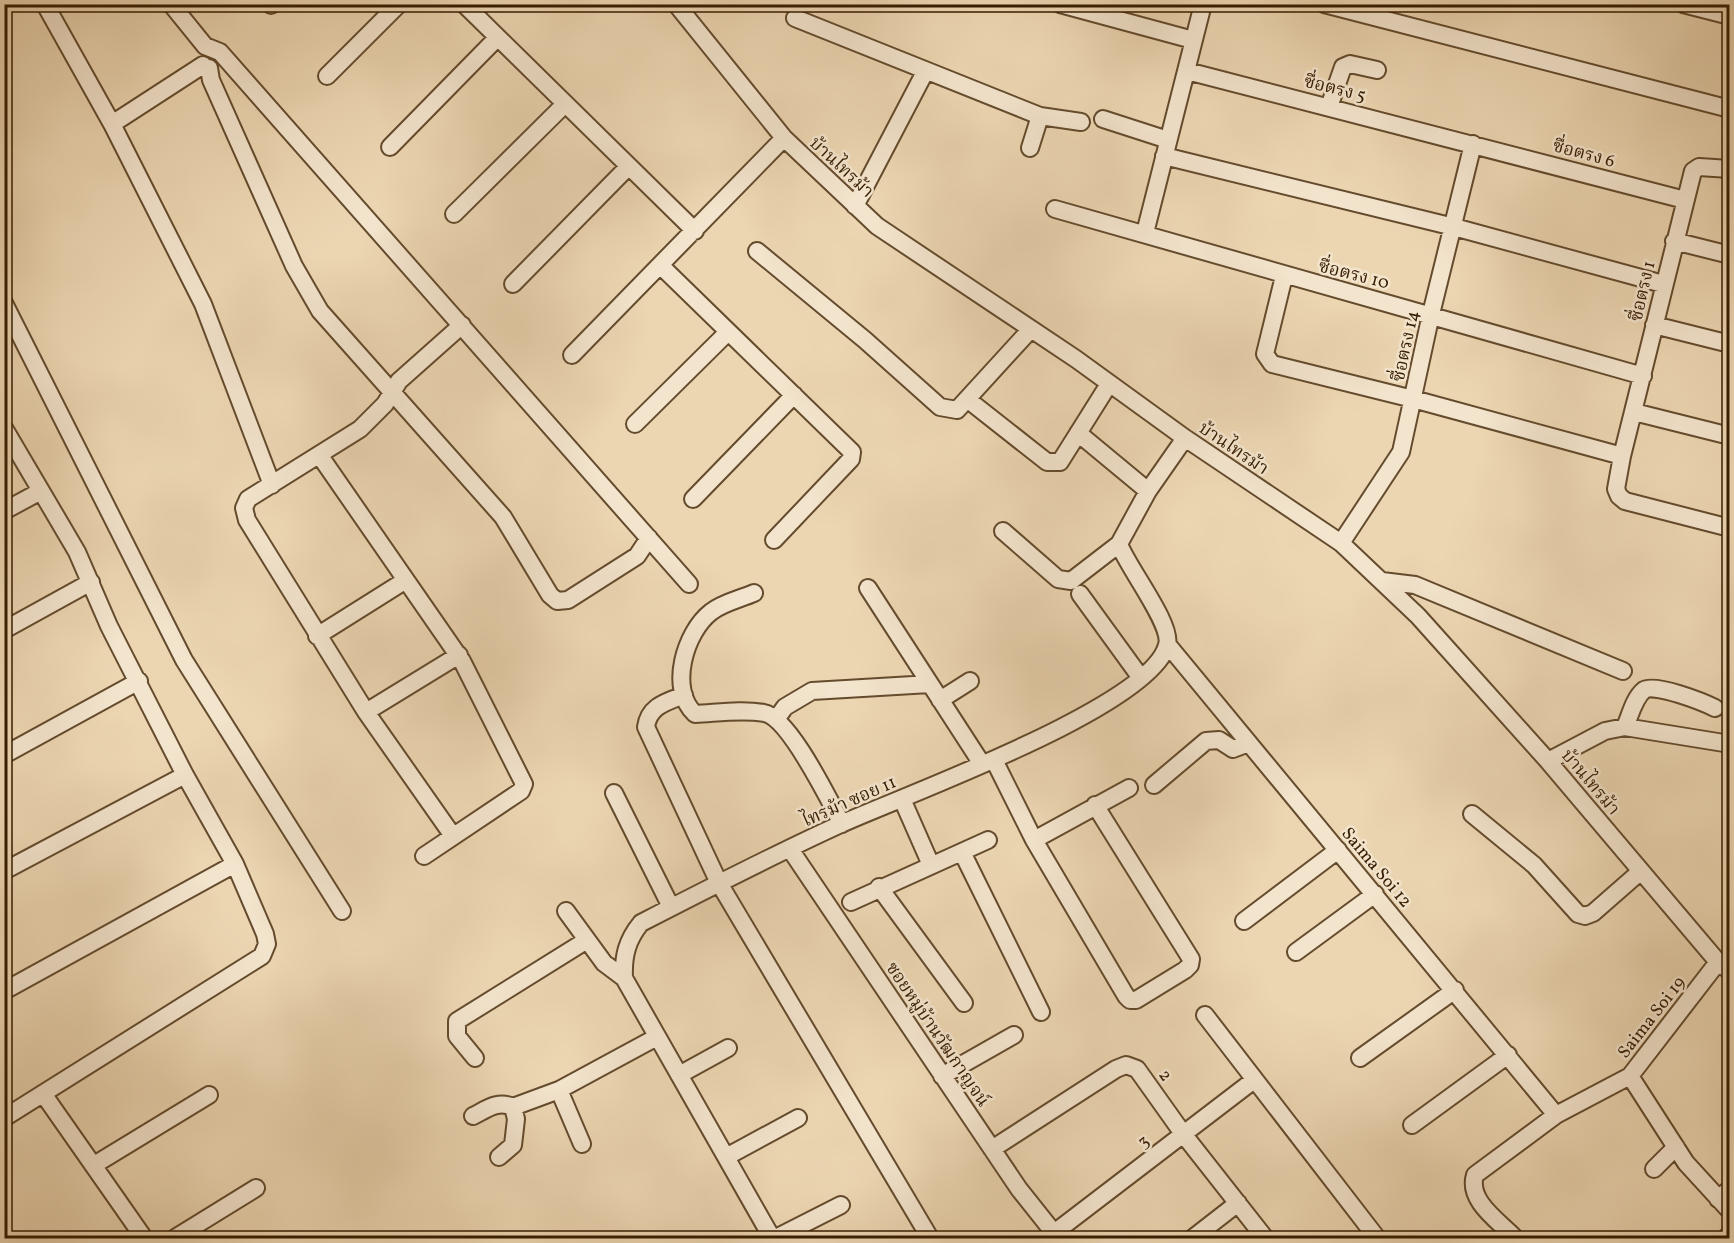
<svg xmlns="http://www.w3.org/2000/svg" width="1734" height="1243" font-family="Vollkorn,'Noto Serif Thai',serif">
<rect width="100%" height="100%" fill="#ecd6b2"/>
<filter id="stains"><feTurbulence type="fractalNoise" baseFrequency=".00333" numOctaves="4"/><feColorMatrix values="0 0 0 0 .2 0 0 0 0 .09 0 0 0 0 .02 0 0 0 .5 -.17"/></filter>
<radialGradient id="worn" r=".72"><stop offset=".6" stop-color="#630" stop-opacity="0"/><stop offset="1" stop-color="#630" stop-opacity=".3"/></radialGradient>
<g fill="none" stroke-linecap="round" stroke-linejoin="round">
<g stroke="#644b2d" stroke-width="20">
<path id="minor" d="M171,4l34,42 15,6 469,532
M464,4l231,227
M676,4l108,134 93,88 199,133 109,79 156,105 77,73 130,145 170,201 12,9
M1060,4l133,36
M1324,4l406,105
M1683,4l47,12
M271,5v-1
M46,6l66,118 91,180 69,181
M795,18l245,98
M209,68l2,12 83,186 26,45 183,206 47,78 7,6 11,-1 69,-44 12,-18
M1187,71l498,129
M327,76l72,-72
M1329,107l14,-40 7,-3 27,6
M1103,119l65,21
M112,124l91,-59
M390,147l107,-109
M1030,148l10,-32 41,6
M1164,156l290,71 209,57
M1730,169l-31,-2 -6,4 -71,285 -6,33 3,7 6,5 105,27
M855,206l70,-134
M1055,209l588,167
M454,214l111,-110
M1145,233l58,-229
M1674,241l56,14
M757,251l108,89 75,67 17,3 74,-81
M661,266l191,186 -1,7 -77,81
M1284,276l-19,78 7,10 141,35 209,57
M513,284l115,-117
M4,303l180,357 158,251
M1654,325l76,19
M572,355l212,-217
M967,399l80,63h13l49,-78
M1634,412l96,24
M635,424l93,-92
M4,428l73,124 32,74 76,149 50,89 30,70 2,10 -5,12 -258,162
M1078,433l70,58
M320,456l142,205 62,123 -3,7 -97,65
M693,499l101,-104
M4,511l37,-20
M1003,531l55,48 13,2 48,-37
M1341,543l60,-91 30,-138 42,-170
M1382,581l33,4 208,86
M868,588l114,176
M754,593c-14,6 -32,10 -43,19 -26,20 -43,77 -16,102 22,-1 47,-5 69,-1 25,4 65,87 78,111
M1080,594l61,84
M4,630l87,-48
M317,636l89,-56
M1168,645l388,470
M684,695c-18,7 -35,11 -38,32l73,156 211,355
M940,700l30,-19
M366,712l93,-57
M777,718l8,-11 27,-16 118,-7
M1625,727c5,-11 9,-29 19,-37 11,-7 59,12 71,18
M4,755l135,-74
M994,760l40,80 92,156 4,4h6l49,-30 5,-5 1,-6 -96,-154
M1548,761l57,-30 20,-4 105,17
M1154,785l52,-44 13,-1 14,9 16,-6
M614,793l57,114
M902,799l29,66
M1472,814l62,51 44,49 7,2 8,-3 48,-42
M453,836l-87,-124 -119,-192 -3,-12 4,-9 112,-70 25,-25 14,-23 63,-56
M1034,840l95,-52
M790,849l229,340 39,49
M962,852l79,160
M4,871l181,-96
M879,887l85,116
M851,902l137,-62
M566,911l38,52 20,15
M1244,921l94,-71
M1296,952l79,-58
M1718,962l-88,114 56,87 44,48
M4,991l231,-127
M1205,1015l172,223
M475,1058l-18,-22v-15l130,-81
M1360,1058l95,-68
M679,1075l49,-27
M942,1076l72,-41
M559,1090l23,54
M44,1095l100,143
M473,1116c14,-7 25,-16 40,-9
M1412,1125l96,-70
M992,1149l124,-80 10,-4 11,4 47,66 81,103
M499,1157l14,-12 3,-26 -3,-12 46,-17 98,-53
M726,1157l72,-39
M94,1165l115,-70
M1654,1169l22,-22
M1718,1199l12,-10
M1054,1233l200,-153
M175,1238l81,-50
M772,1238l-148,-260c-1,-22 3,-38 17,-55 66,-34 132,-68 200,-99 61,-28 310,-117 326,-179 6,-20 -39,-77 -48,-101l29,-53 37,-53
M776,1238l65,-33
M1193,1238l45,-35
M1515,1238c-16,-17 -48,-37 -40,-63l81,-60 74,-39
M1726,1238l4,-4"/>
</g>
<use href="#minor" stroke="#f3e4cd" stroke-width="16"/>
</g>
<g text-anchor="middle" stroke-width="5" stroke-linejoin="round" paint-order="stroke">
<g font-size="18" fill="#361d01" stroke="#f3e4cd">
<text transform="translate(1335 88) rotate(14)" y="6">ซื่อตรง 5</text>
<text transform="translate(1584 153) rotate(15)" y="6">ซื่อตรง 6</text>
<text transform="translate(842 167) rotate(43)" y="6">บ้านไทรม้า</text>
<text transform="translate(1354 274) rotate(14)" y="6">ซื่อตรง 10</text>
<text transform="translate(1642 291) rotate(-77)" y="6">ซื่อตรง 1</text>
<text transform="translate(1405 346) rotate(-78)" y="6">ซื่อตรง 14</text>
<text transform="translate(1234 448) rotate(34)" y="6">บ้านไทรม้า</text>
<text transform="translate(1591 782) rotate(50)" y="6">บ้านไทรม้า</text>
<text transform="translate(849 801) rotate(-24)" y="6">ไทรม้า ซอย 11</text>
<text transform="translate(1377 867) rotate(50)" y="6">Saima Soi 12</text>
<text transform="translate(1651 1017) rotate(-52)" y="6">Saima Soi 19</text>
<text transform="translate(938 1034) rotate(56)" y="6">ซอยหมู่บ้านวัฒกาญจน์</text>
<text transform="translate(1166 1075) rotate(55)" y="6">2</text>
<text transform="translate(1143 1141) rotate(-37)" y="6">3</text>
</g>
</g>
<rect width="1734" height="1243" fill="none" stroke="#ecd6b2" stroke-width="24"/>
<rect x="6" y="6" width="1722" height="1231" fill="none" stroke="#361d01" stroke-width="3"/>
<rect x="12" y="12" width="1710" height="1219" fill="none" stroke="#361d01" stroke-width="1.5"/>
<rect width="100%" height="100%" filter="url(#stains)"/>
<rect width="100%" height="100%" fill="url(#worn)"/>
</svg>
